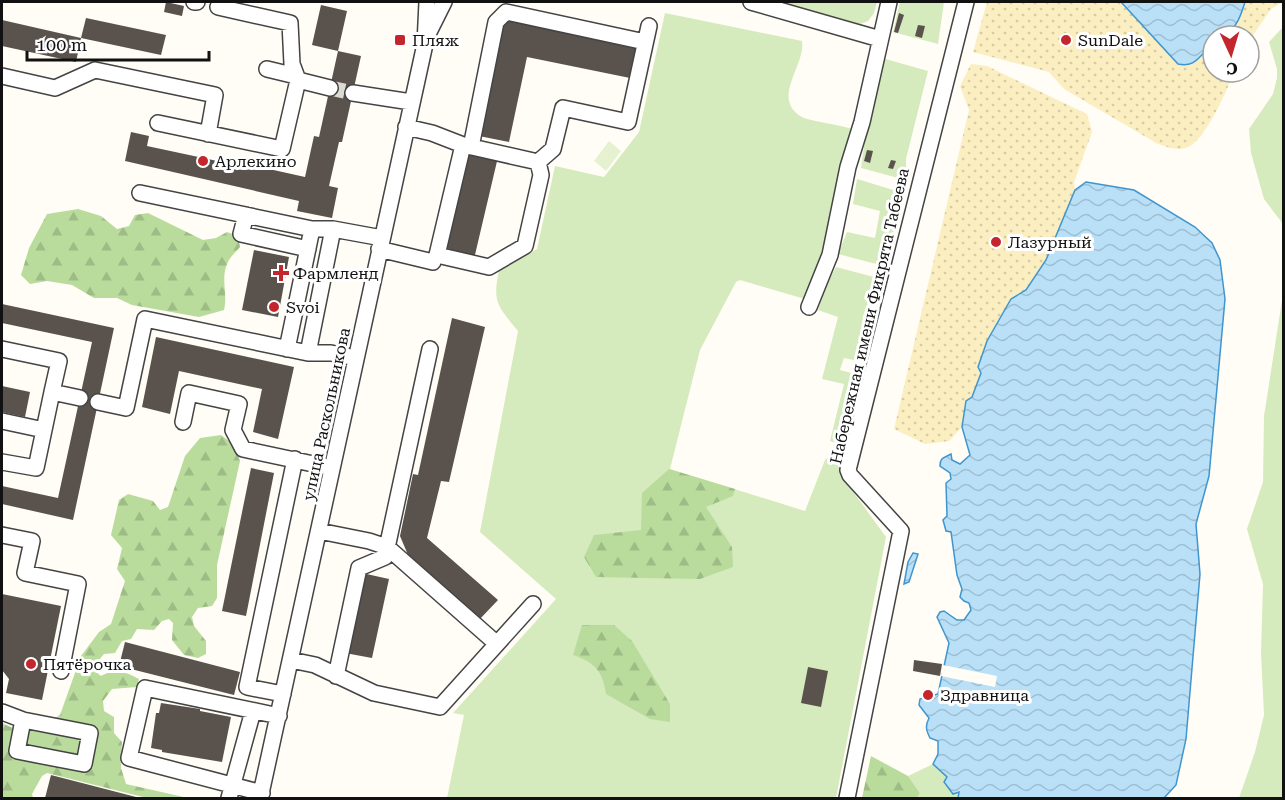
<svg xmlns="http://www.w3.org/2000/svg" width="1285" height="800" font-family="'Roboto Serif',serif">
<defs>
<pattern id="forest-firs" width="22" height="20" patternUnits="userSpaceOnUse" patternTransform="scale(1.5)"><rect width="22" height="20" fill="#b9dc9c"/><path d="M5 1l3.5 6h-7zM16 11l3.5 6h-7z" fill="#9ebc85"/></pattern>
<pattern id="sand-dots" width="8" height="8" patternUnits="userSpaceOnUse" patternTransform="scale(1.5)"><rect width="8" height="8" fill="#fbeec1"/><path d="M2 2h.1M6 6h.1" fill="none" stroke="#d6cba5" stroke-width="1.8" stroke-linecap="round"/></pattern>
<pattern id="water-waves" width="16" height="10" patternUnits="userSpaceOnUse" patternTransform="scale(1.5)"><rect width="16" height="10" fill="#b9e0f7"/><path d="M0 5q4-4 8 0t8 0" fill="none" stroke="#9ebfd3"/></pattern>
</defs>
<rect width="100%" height="100%" fill="#fffdf5"/>
<path fill="#d5ebbd" d="M768,2h109l-3,11 -6,8 -18,7z
M900,2h44l-6,42 -45,-12z
M665,13l137,28c4,24 -32,58 0,76 7,4 39,8 50,12l-29,130 -18,40 -65,-19 -4,2 -36,68 -30,119 135,42 20,-51 10,-9 11,31 40,55 -50,261h-389l17,-83 -11,-2 103,-114 -76,-67 38,-201c-20,-25 -26,-28 -19,-61l38,-21 18,-83 49,11 35,-45z
M1283,27v197l-19,-25 -13,-46 -2,-24 24,-35 4,-16v-9l-8,-27z
M882,58l46,13 -22,88v21l-45,-12 4,-29z
M857,179l43,13c-2,27 -7,49 -20,73l-42,-11 9,-22 28,6 5,-27 -27,-7z
M836,267l42,11 -15,38 -5,45 -14,-3 -4,12 15,4 -2,25 -16,44 -7,-2 14,-57 -22,-5 16,-62 -20,-7 8,-24z
M1283,294v504h-44l16,-46 9,-37 -3,-62 2,-69 -16,-55 16,-47 1,-66z
M933,764l14,13 6,17 6,-2 -1,6h-41l3,-5 -12,-17z"/>
<path fill="url(#forest-firs)" d="M78,209l23,7 16,13 12,-3 6,-11 13,-2 55,27 13,-2 11,-6 11,4 2,11c-4,5 -10,10 -12,15 -8,15 0,32 -4,48l-25,7 -67,-12 -15,-7h-23l-22,-13 -25,-4 -17,3 -9,-9 8,-27 18,-34z
M221,435l12,9 7,17 -23,104v33l-5,8 -14,2 -6,9 2,9 12,15v13l-8,4 -14,-3 -12,-15 1,-17 -4,-4 -7,2 -8,9 -17,-1 -6,10 -9,2 -7,12 -11,1 -10,12 2,6 5,4c14,-8 25,-4 38,3l-2,8 -25,2 -9,12 1,10 10,6v16l8,9 -1,26 5,16 62,14h-41l-100,-25 -5,3 -10,18 1,4h-31v-75c27,14 33,6 58,-8l21,-59 18,-24 12,-8 14,-43 -8,-12 5,-21 -11,-13 8,-35 9,-6 25,7 7,9 8,-3 17,-51 15,-18z
M669,469l66,20 -2,7 -27,11 26,40 1,20 -33,12 -104,-2 -12,-20 10,-22 47,-5 1,-37z
M582,625h32l18,16 38,63v18l-20,-3 -44,-25c-3,-23 -12,-32 -33,-39z
M871,756l37,20 12,17 -3,5h-55z"/>
<path fill="url(#sand-dots)" d="M987,2h134l57,62 26,-12 9,-7v27h21c-7,18 -29,70 -48,76 -10,3 -18,-1 -28,-4l-94,-55 -15,-17 -76,-20z
M1245,2h38l-12,7 -22,32v-5h-22l12,-17z
M971,64l16,2 100,48 5,18 -18,50 1,8 -29,70 -20,30 -15,9 -39,98 -6,4 -4,26 -13,14 -24,3 -31,-15 75,-319 -9,-24z"/>
<path fill="#e6f2cf" d="M609,141l12,10 -15,20 -12,-10z"/>
<path fill="url(#water-waves)" stroke="#3f96cf" stroke-width="1.5" d="M1121,2h124c-4,13 -8,24 -18,34h-14v9c-14,9 -16,23 -35,19z
M1086,182l48,8 61,37 17,16 8,17 5,39 -16,177 -13,48 4,50 -14,165 -10,46 -12,13h-206l1,-6 -6,2 -9,-12 3,-5 -14,-13 5,-10v-13l-8,-3c-4,-8 -5,-12 -1,-20l-10,-13 1,-6 18,-5 11,-51 -12,-26 3,-5 4,-1 13,9h7l7,-10 -2,-7 -5,-2 -4,-4 2,-8 -5,-14 -6,-43 -5,-1 -3,-11 4,-4 -1,-33 5,-4 -1,-6 -10,-7c0,-9 4,-8 11,-12l1,6 8,4 10,-9 -8,-28 4,-26 6,-4 9,-24 -3,-6 9,-26 24,-42 15,-9 20,-30 29,-70z
M913,553l5,1 -9,28 -5,2 4,-22z"/>
<path fill="#fffdf5" d="M943,665l54,11 -2,11 -54,-11z"/>
<path fill="#5a524d" d="M166,2l18,4 -2,10 -18,-4z
M321,5l26,6 -9,40 -26,-6z
M899,13l5,2 -6,18 -4,-1z
M86,18l80,17 -5,20 -80,-17 -5,24 -74,-16v-26l79,18z
M503,20l134,27 -7,31 -103,-21 -18,85 -30,-6z
M918,25l7,1 -3,12 -7,-2z
M338,51l23,5 -19,86h-3l-10,44 9,2 -6,30 -35,-7 2,-10 -174,-40 6,-29 18,4 -2,10 112,24 1,-3 45,10 9,-41 5,1z
M466,149l32,8 -24,102 -32,-7z
M867,150l6,1 -3,12 -6,-2z
M891,160l5,1 -3,8 -5,-1z
M254,250l35,7 -11,60 -36,-7z
M2,304l112,24 -41,192 -71,-16v-18l56,12 34,-156 -90,-19z
M452,318l33,9 -36,155 -8,-1 -14,57 71,62 -20,21 -67,-59 -11,-26 13,-62 5,1z
M156,337l138,30 -16,72 -25,-7 9,-43 -83,-18 -9,43 -28,-7z
M2,386l28,6 -5,25 -23,-5z
M251,468l23,5 -28,143 -24,-5z
M362,573l27,6 -17,79 -27,-5z
M2,594l59,12 -19,94 -36,-7 3,-14 -7,-9z
M125,642l115,30 -6,23 -115,-29z
M914,660l28,4 -2,12 -27,-5z
M808,667l20,4 -7,36 -20,-4z
M161,703l39,6v2l31,6 -9,45 -60,-10v-2l-11,-2 5,-35h3z
M51,775l89,23h-95z"/>
<g fill="none" stroke-linecap="round" stroke-linejoin="round">
<path stroke="#dbdad3" stroke-width="15" stroke-dasharray="15 8" stroke-linecap="butt" d="M330,88l23,5"/>
<g stroke="#444" stroke-width="18">
<path id="minor" d="M194,2h3
M751,2l129,37
M429,32l15,-30
M267,69l29,7
M2,76l53,12 40,-18 120,25 -7,39
M298,80l32,8
M353,93l58,9
M158,123l124,26 16,-69 -6,-16 -2,-41 -72,-16
M406,127l26,6 31,12 -26,110 52,12 36,-21 16,-71 -3,-13 -75,-17
M471,147l25,-125 10,-10 139,30
M538,162l15,-13 10,-41 65,14 21,-96
M140,193l172,36h21l49,9
M246,215l-5,19 67,15
M379,249l54,13
M809,307l21,-52 18,-88 14,-45 27,-120
M2,349l57,12 -7,31 28,6
M287,349l25,-120
M308,353l25,-124
M98,402l28,6 19,-89 163,34h23l25,5
M2,421l42,9
M183,422l6,-29 50,11 -6,26 10,19 89,19
M2,462l34,6 16,-76
M319,531l50,10 18,6 110,97
M2,535l30,6 -7,32 53,11 -17,87
M291,660l24,5 59,28 66,14 93,-103
M336,676l23,-108 26,-11 45,-208
M283,694l-36,-7 48,-228
M2,712l21,8 67,13 -6,31 -67,-13 6,-31
M262,793l-133,-35 16,-70 134,28
M229,798l24,-87
M260,798l165,-754 2,-42
M847,798l54,-267 -51,-56 -2,-5 118,-468"/>
</g>
<use href="#minor" stroke="#fff" stroke-width="15"/>
</g>
<g fill="#c4262e" stroke="#fff" stroke-width="2">
<rect x="394" y="34" width="12" height="12" rx="3"/>
<circle cx="1066" cy="40" r="6"/>
<circle cx="203" cy="161" r="6"/>
<circle cx="996" cy="242" r="6"/>
<path d="M278 264h6v6h6v6h-6v6h-6v-6h-6v-6h6z"/>
<circle cx="274" cy="307" r="6"/>
<circle cx="31" cy="664" r="6"/>
<circle cx="928" cy="695" r="6"/>
</g>
<g text-anchor="middle" stroke-width="6" stroke-linejoin="round" paint-order="stroke">
<g font-size="16" fill="#111" stroke="#fff" text-anchor="start">
<text x="412" y="46">Пляж</text>
<text x="1078" y="46">SunDale</text>
<text x="215" y="167">Арлекино</text>
<text x="1008" y="248">Лазурный</text>
<text x="293" y="279">Фармленд</text>
<text x="286" y="313">Svoi</text>
<text x="43" y="670">Пятёрочка</text>
<text x="940" y="701">Здравница</text>
</g>
<g font-size="16" fill="#111" stroke="#fff">
<text transform="translate(869 316) rotate(-77)" y="6">Набережная имени Фикрята Табеева</text>
<text transform="translate(326 414) rotate(-78)" y="6">улица Раскольникова</text>
</g>
</g>
<rect width="1285" height="800" fill="none" stroke="#111111" stroke-width="6"/>
<g transform="translate(1231 54) rotate(176)"><circle r="28" fill="#ffffff" stroke="#a0a0a0" stroke-width="1.5"/>
<path d="M0-4.5L10 22L0 15L-10 22Z" fill="#c4262e"/>
<text y="-9" font-size="16" font-weight="bold" text-anchor="middle" fill="#111111">С</text>
</g>
<path d="M27 51v9h182v-9" fill="none" stroke="#111111" stroke-width="3"/>
<text x="36" y="51" font-size="18" fill="#111111" stroke="#ffffff" stroke-width="4.5" paint-order="stroke">100 m</text>
</svg>
